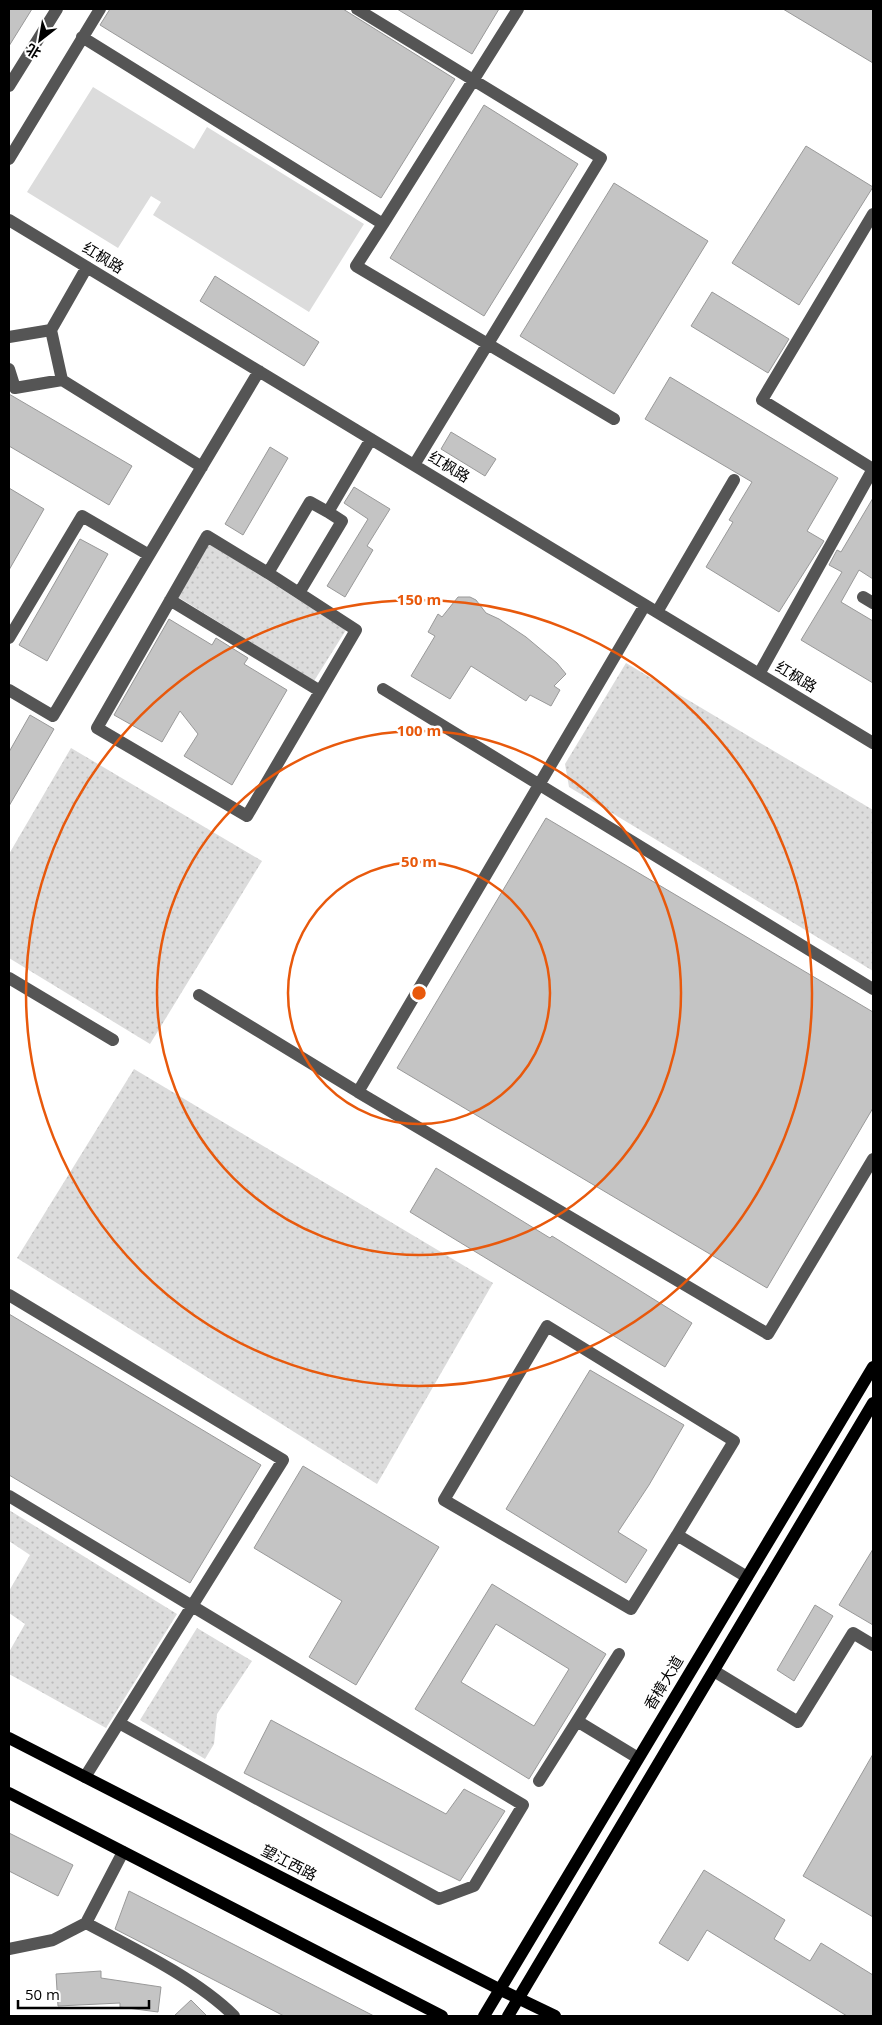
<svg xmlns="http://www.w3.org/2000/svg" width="882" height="2025" font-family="'Open Sans','Noto Sans SC',sans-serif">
<defs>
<pattern id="grass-dots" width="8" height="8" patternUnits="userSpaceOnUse" patternTransform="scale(1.25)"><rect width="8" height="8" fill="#dcdcdc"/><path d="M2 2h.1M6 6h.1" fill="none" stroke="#bbb" stroke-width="1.8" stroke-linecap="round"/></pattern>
</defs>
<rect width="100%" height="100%" fill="#fff"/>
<path fill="url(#grass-dots)" d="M209,543l137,87 -32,51 -136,-84z
M626,663l247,147v161l-304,-184 -4,-23z
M71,748l191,113 -112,183 -141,-86v-104z
M134,1069l359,214 -116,201 -360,-226z
M9,1510l168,104 -71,114 -97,-54v-22l16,-28 -16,-11v-22l21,-36 -21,-14z
M197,1628l55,33 -35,53 -3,30 -9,15 -65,-39z"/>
<path fill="#dcdcdc" d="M93,87l101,62 13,-22 157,97 -55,88 -156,-97 8,-13 -10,-6 -33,52 -91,-56z"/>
<path fill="#c4c4c4" stroke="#999" fill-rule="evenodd" d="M9,9h23l-23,37z
M110,9h233l112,70 -74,119 -281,-173z
M397,9h102l-27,45z
M783,9h90v54z
M484,105l94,59 -94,152 -94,-58z
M806,146l67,41 -74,118 -67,-42z
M614,183l94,58 -94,153 -94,-58z
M215,276l104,66 -15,24 -104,-65z
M712,292l77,47 -21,34 -77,-47z
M670,377l168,101 -31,53 17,10 -45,71 -73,-45 27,-45 -4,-2 23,-38 -107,-63z
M9,394l123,72 -23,39 -100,-59z
M451,432l45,27 -11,17 -44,-27z
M270,447l18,11 -45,77 -18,-11z
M354,487l36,22 -23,37 6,4 -28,47 -18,-11 41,-67 -24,-16z
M9,488l35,21 -35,61z
M873,498v81l-14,-9 -18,32 32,19v62l-72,-43 41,-68 -13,-7 8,-15 4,2z
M80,539l28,15 -61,107 -28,-16z
M458,597h12l6,3 10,13 13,6 27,18 31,26 9,11 -12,12 6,4 -9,16 -21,-11 -4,6 -55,-35 -21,33 -39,-23 24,-40 -7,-4 10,-18 4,3z
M169,619l43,26 4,-7 32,20 -4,6 43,26 -55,95 -48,-29 14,-22 -18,-23 -18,31 -48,-27z
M30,715l24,14 -45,77v-54z
M546,818l327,194v96l-106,180 -370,-220z
M436,1168l114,70 2,-2 140,87 -27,44 -255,-155z
M9,1314l252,151 -71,118 -181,-108z
M590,1370l94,55 -35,60 -31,47 29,18 -21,33 -120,-74z
M303,1466l136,81 -83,138 -47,-28 33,-56 -88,-53z
M873,1549v76l-34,-20z
M492,1584l114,70 -77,125 -114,-70zM496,1624l73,45 -35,57 -73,-44z
M815,1605l18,11 -39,65 -17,-11z
M271,1720l175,94 18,-25 41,22 -45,70 -216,-108z
M873,1754v163l-70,-41z
M9,1833l64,32 -15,31 -49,-25z
M704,1870l81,50 -11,19 36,22 11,-18 52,32v41h-26l-140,-86 -19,31 -29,-18z
M129,1891l245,125h-90l-169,-87z
M101,1971v7l60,9 -3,25 -38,-5v-4l-62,3 -2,-32z
M191,2000l16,16h-33z"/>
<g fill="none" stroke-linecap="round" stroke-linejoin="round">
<path stroke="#555" stroke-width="12" d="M357,9l244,149 -187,307
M82,37l301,187 -27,42 258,153
M9,86l48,-77
M9,159l91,-150
M9,220l864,523
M383,224l135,-215
M51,330l11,50
M9,337l42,-7 36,-63
M9,369l6,19 47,-8 140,87
M328,512l-18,-10 -42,71 -61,-37 -110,192 150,88 109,-186 -57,-37 43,-72 -14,-9 43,-73
M268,573l31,20
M863,597l10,6
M170,600l150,91
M645,605l-287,487 410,242 105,-175
M657,612l77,-132
M9,638l73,-122 67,39
M759,674l114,-205 -111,-69 111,-186
M383,689l490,300
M9,690l44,26 206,-345
M9,978l104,62
M199,995l159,97
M9,1295l274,165 -91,146 -183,-110
M677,1535l-46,74 -187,-109 103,-174 187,115 -57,94 70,42
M714,1671l84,51 55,-89 20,12
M577,1721l42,-67
M85,1777l107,-171 331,199 -49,81 -35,13 -320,-176
M539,1781l38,-60 61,37
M86,1923c47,25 111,56 148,93
M9,1949l44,-9 33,-17 37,-71"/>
<path stroke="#000" stroke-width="12" d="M9,1738l490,251 56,27
M9,1793l433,223
M484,2016l389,-649
M508,2016l365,-613"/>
</g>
<g fill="none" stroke="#e8590c" stroke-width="2.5">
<circle cx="419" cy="993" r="131"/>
<circle cx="419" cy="993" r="262"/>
<circle cx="419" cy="993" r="393"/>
</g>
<g text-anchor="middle" stroke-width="5" stroke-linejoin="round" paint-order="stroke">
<g font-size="15" fill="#000" stroke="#fff">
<text transform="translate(103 258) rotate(31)" y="5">红枫路</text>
<text transform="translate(449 467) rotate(31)" y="5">红枫路</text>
<text transform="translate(796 677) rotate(31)" y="5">红枫路</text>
<text transform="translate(664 1683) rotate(-59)" y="5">香樟大道</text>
<text transform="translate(289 1863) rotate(27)" y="5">望江西路</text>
</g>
</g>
<circle cx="419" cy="993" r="8" fill="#e8590c" stroke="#fff" stroke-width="2.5"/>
<g font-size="15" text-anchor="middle" font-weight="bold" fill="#e8590c" stroke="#fff" stroke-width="5" stroke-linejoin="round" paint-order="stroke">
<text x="419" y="605">150 m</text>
<text x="419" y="736">100 m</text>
<text x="419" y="867">50 m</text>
</g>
<rect width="882" height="2025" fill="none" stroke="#000000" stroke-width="20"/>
<g transform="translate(40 40) rotate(211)" stroke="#ffffff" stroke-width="4" paint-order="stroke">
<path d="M0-4L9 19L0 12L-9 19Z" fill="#000000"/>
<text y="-8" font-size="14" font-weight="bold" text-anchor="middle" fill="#000000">北</text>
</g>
<path d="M18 2000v8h131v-8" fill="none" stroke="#000000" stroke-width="2.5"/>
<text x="25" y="2000" font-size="15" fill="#000000" stroke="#ffffff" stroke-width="4" paint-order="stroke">50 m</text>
</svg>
